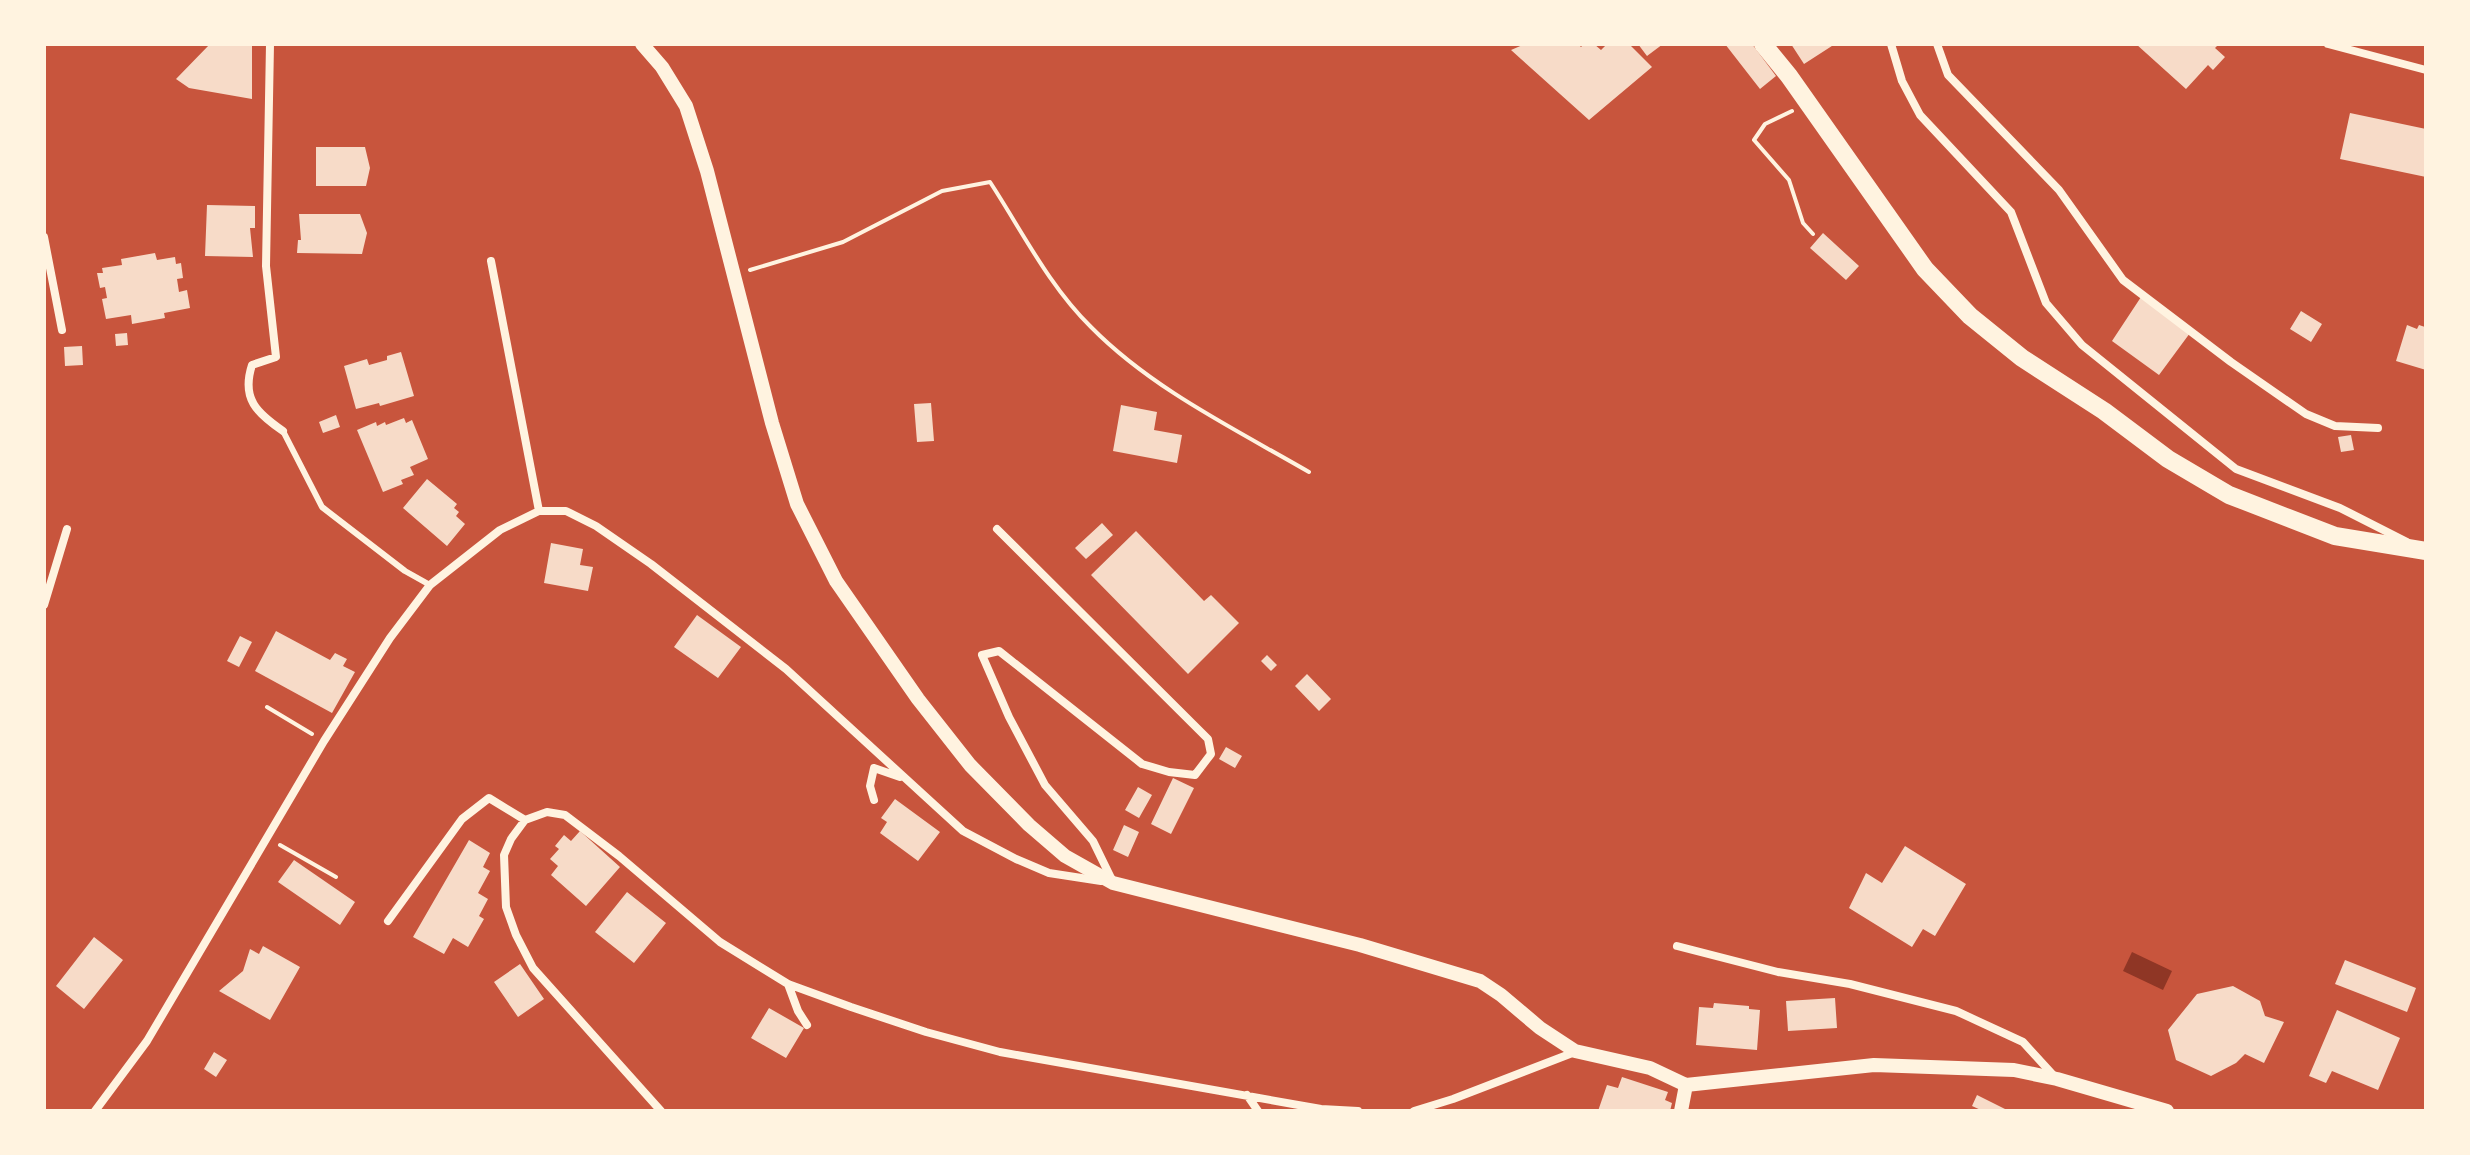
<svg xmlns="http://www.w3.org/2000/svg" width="2470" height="1155" font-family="'Golos Text',sans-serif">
<rect width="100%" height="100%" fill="#c8553d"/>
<path fill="#8f3625" d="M2132,952l40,19 -9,19 -40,-19z"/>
<path fill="#f7dbc8" d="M210,44h42v55l-63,-11 -13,-9z
M1525,44h53l3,3 3,-3h10l7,6 6,-6h22l23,23 -63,53 -78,-70z
M1638,44h25l-16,12z
M1725,44h27l24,32 -16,13z
M1791,44h44l-31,20z
M2136,44h83l-4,4 10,9 -12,13 -5,-5 -22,24z
M2350,113l76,16v48l-86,-18z
M316,147h49l5,21 -4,18h-50z
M207,205l48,1v22h-5l3,29 -48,-1z
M299,214h61l7,19 -5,21 -65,-1 1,-13h3z
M1823,233l36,33 -13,14 -36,-32z
M155,253l2,7 18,-3 1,7 5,-1 2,15 -6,1 2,13 8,-2 3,18 -26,5 1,5 -33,6 -1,-9 -25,4 -4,-20 5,-1 -2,-11 -5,1 -3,-15h6l-1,-5 20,-3 -1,-6z
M2141,297l49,36 -31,42 -47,-34z
M2301,311l21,13 -11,18 -21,-13z
M2407,325l10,4 2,-4 6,2 1,43 -30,-9z
M127,333l1,12 -12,1 -1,-12z
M82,346l1,19 -18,1 -1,-19z
M401,352l13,44 -34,10 -1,-3 -23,6 -12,-43 23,-7 2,6 18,-5v-4z
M931,403l3,38 -17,1 -3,-38z
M1121,405l36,7 -3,18 28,5 -5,28 -64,-12z
M336,415l4,12 -17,6 -4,-11z
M404,418l2,5 6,-3 16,39 -18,8 4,8 -13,5 2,4 -20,8 -26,-62 19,-8 1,4 8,-4 1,3z
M2351,435l3,15 -13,2 -3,-15z
M427,479l30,25 -3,4 5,4 -3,4 9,8 -18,22 -44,-38z
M1102,523l11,12 -27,24 -11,-11z
M1136,531l68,70 7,-6 28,28 -51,51 -97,-99z
M551,543l32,6 -3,16 13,2 -5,24 -44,-8z
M697,615l44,32 -23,31 -44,-31z
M276,631l54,29 5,-7 12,6 -4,7 12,6 -23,41 -77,-42z
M240,636l12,6 -13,25 -12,-6z
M1267,655l10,10 -6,6 -10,-10z
M1307,674l24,25 -12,12 -24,-25z
M1226,747l16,9 -7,12 -16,-9z
M1173,778l21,10 -23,46 -20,-10z
M1138,787l14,8 -13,23 -14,-8z
M895,799l45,33 -22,29 -38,-28 7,-11 -6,-4z
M1124,825l15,7 -11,25 -15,-7z
M580,831l40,36 -34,39 -35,-31 7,-9 -8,-7 9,-10 -4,-3 9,-11 7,6z
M469,840l21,13 -7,14 7,4 -12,22 10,6 -9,17 5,3 -16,28 -15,-9 -9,16 -31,-17z
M1905,846l61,38 -31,52 -12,-7 -11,18 -63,-39 17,-35 16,10z
M294,860l61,42 -15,23 -62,-43z
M627,892l39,31 -32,40 -39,-31z
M94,937l29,23 -39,49 -28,-23z
M263,946l37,21 -30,53 -51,-29 24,-20 7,-22 9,5z
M2345,960l71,28 -9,24 -72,-28z
M520,964l24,35 -26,18 -24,-35z
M2233,986l27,15 5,15 19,6 -20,41 -19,-9 -9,9 -25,13 -35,-16 -8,-30 29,-36z
M1835,998l2,30 -49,3 -2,-30z
M1714,1003l35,3v3l11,1 -3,40 -61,-5 3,-38 14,1z
M769,1008l35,20 -18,30 -35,-20z
M2337,1010l63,28 -22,52 -46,-19 -6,12 -17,-7z
M214,1052l13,8 -11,17 -12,-8z
M1622,1077l46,15 -3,8 7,3 -2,8h-72l9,-26 11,3z
M1977,1095l32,16h-26l-11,-5z"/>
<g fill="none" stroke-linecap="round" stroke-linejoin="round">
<path stroke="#fff3e0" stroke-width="4" d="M1792,111l-27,13 -11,16 35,40 14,43 10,11
M750,270l93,-28 99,-51 48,-9c32,49 59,104 101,145 61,62 144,102 218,145
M267,707l45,27
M280,845l56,32"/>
<path stroke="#fff3e0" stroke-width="6" d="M283,431l39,76 83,64 25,14"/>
<path stroke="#fff3e0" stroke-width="8" d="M270,44l-4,222 10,91 -24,8c-11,34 5,48 31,66
M1891,44l11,37 18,34 91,97 35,91 36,42 154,124 104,39 67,34
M1937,44l11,31 111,115 64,90 108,82 75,52 29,12 43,2
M2328,44l98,26
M44,237l18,93
M491,261l48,250
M997,529l211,210 3,15 -16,21 -26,-3 -27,-8 -143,-113 -17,4 27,62 36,68 48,56 19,39
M44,605l23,-76
M874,800l-4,-14 4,-18 26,9
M388,921l74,-102 27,-21 36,22
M1677,946l101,26 72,12 106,27 67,31 31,34
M788,984l10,27 9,14
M1247,1095l11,16
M95,1111l52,-70 177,-300 66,-103 40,-53 70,-55 39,-19h27l30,15 55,38 135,105 177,162 53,28 33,14 52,8
M661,1111l-128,-143 -17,-33 -10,-28 -2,-52 7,-16 14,-19 22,-8 18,3 54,41 101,86 68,42 63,23 75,25 74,20 321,57 37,2
M1414,1111l39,-12 122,-47"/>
<path stroke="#fff3e0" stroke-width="14" d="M642,44l20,23 24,39 21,65 65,252 25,81 39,77 82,118 52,66 59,60 36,31 48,27 247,62 120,36 21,14 39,33 35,23 75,17 36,17 188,-20 140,5 43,9 110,32
M1681,1111l5,-26"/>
<path stroke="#fff3e0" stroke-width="18" d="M1763,44l26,32 136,193 45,47 52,42 82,53 64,48 61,36 106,41 91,15"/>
</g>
<rect width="2470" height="1155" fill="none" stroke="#fff3e0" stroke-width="92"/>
</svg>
